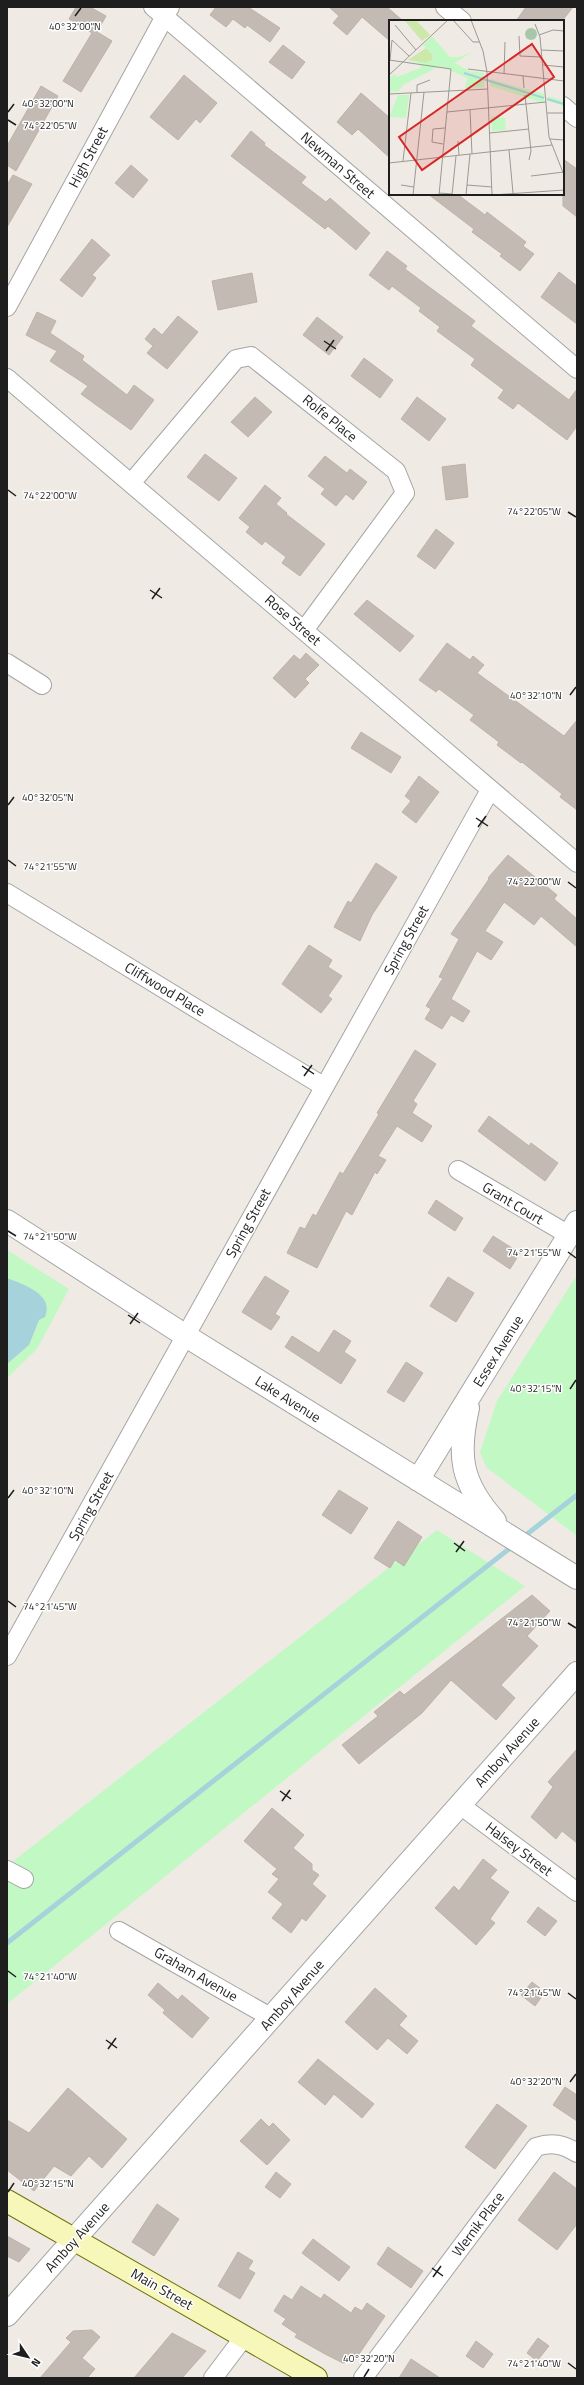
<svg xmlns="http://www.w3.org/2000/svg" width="584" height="2385" font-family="'Titillium Web',sans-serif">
<rect width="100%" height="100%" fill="#efebe4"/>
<path fill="#c2f8c3" d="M7,1250l62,39 -32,60 -30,29z
M577,1275v261l-91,-69 -6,-15 17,-51z
M437,1530l88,56 -518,418v-138z"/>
<path fill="#a6d3db" d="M7,1278c15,6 48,16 38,39l-6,3 -10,25 -22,19z"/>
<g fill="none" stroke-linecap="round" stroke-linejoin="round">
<path stroke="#a6d3db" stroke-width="5" d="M522,1538l55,-43
M7,1943l507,-398"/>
</g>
<path fill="#c3bab4" stroke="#c0b1a7" d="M76,7h14l16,9 -9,16 15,9 -31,51 -18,-11 29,-48 -23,-14z
M216,7h32l32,21 -10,14 -23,-17 -2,3 -12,-9 -7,8 -16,-12z
M329,7h58l16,14h-13v20l-28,-24 -15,18 -14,-12 6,-7z
M526,7h47l-11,14h-46z
M283,45l22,17 -13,17 -23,-17z
M184,75l33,28 -17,20 -4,-4 -18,21 -28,-23z
M41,86l17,10 -42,75 -9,-6v-19z
M361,93l29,25v40l-32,-29 -6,6 -15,-13z
M251,131l14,12 -1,2 42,32 -5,6 25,19 4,-4 40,35 -14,17 -28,-24 -3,3 -94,-73z
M563,159l14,10v48l-14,-11z
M131,165l17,15 -15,18 -18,-15z
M13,175l19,9 -25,43v-42z
M428,194h29l28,21 2,-3 39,30 -3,4 11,8 -14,17 -20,-15 2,-2 -30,-22 2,-3z
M92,239l18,16 -18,20 4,3 -14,19 -22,-17z
M387,251l20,15 -2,3 70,52 -4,5 98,74 8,-11v37l-10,14 -49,-37 -5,6 -15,-11 6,-8 -33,-25 4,-6 -38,-28 3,-4 -21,-16 2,-3 -29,-22 -3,4 -20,-15z
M559,272l18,14v38l-36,-27z
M252,273l5,29 -39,8 -6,-29z
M37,312l19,9 -6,12 34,23 -2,4 45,35 7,-10 20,15 -23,30 -50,-36 7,-8 -38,-25 7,-10 -31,-16z
M178,316l20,16 -31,37 -20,-16 6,-7 -8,-7 9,-11 8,7z
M317,317l26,20 -14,18 -26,-20z
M364,358l29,22 -13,18 -29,-22z
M255,397l17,15 -24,25 -17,-15z
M417,397l29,22 -17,22 -28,-22z
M205,454l32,24 -18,23 -32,-24z
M325,456l22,17 3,-4 17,13 -14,18 -7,-6 -10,12 -15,-12 4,-5 -17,-13z
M465,464l3,33 -22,3 -4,-33z
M265,485l16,13 -5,6 11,9 -1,1 39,30 -25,32 -18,-13 4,-6 -21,-16 -3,4 -16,-13 4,-5 -11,-9z
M436,529l18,14 -19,26 -18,-13z
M367,600l47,36 -14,16 -46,-38z
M447,643l23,17 3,-4 11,9 -7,8 87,63 13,-16v90l-17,-13 2,-3 -40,-32 -1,1 -24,-18 2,-3 -29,-22 4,-5 -35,-26 -3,3 -17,-12z
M306,653l13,12 -14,14 4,4 -14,15 -22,-20 21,-23 6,5z
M361,732l40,25 -10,16 -40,-25z
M419,776l20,16 -23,31 -14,-11 9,-11 -6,-5z
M508,855l49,40 -3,4 23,20v28l-36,-31 -7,9 -30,-23 -19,29 18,11 -12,18 -14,-9 -26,48 19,12 -7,11 -12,-7 -9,14 -17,-10 6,-10 -5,-3 17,-28 -4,-1 20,-38 -8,-5 38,-55 -1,-1z
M376,863l21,14 -25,38 -12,26 -26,-14 14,-26 3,2z
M309,945l23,15 -4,7 14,9 -14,20 4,3 -11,14 -39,-29z
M415,1050l21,14 -23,37 4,3 -5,9 20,13 -10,16 -25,-16 -19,30 8,4 -9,14 -2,-2 -23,43 -6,-4 -29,57 -30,-15 13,-26 5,2 8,-15 3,2 24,-44 3,2 36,-60 -2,-1z
M489,1116l40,30 2,-3 27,20 -13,18 -67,-50z
M436,1200l27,18 -8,13 -27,-18z
M493,1236l27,17 -10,16 -27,-18z
M265,1276l24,15 -14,23 5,3 -9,13 -29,-18z
M448,1277l26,16 -18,29 -26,-16z
M334,1330l17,11 -7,11 12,8 -15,24 -56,-37 7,-11 27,17z
M406,1362l17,11 -19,29 -17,-10z
M339,1490l29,18 -17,26 -29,-19z
M398,1521l24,16 -18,29 -9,-6 -5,8 -16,-10z
M532,1595l18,16 -23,25 11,10 -37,39 14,13 -19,22 -45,-40 -29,33 -63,51 -17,-19 36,-29 -4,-4 26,-21 4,4z
M577,1749v94l-15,-12 -6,8 -25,-22 22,-30 -5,-5z
M272,1808l32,27 -11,13 19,16v6l7,5 -7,9 14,12 -20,25 -4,-3 -11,15 -19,-15 11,-14 -15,-12 11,-13 -7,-5 5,-5 -33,-28z
M483,1859l14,11 -7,8 19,14 -19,27 5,4 -19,22 -41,-37 19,-22 5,5z
M538,1907l19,14 -12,15 -18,-14z
M532,1982l13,10 -10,14 -14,-11z
M158,1983l20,17 4,-5 27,23 -17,20 -29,-25 2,-3 -17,-15z
M375,1988l32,28 -8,9 19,16 -11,13 -19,-16 -11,12 -32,-28z
M318,2059l56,45 -12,14 -28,-24 -9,11 -27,-23z
M565,2087l12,8v26l-24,-16z
M68,2088l59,51 -25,29 -13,-12 -18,20 -17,-10 -20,25 -27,-21v-50l22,13z
M497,2104l30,22 -32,43 -30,-22z
M261,2119l8,8 4,-4 17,17 -23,25 -27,-24z
M276,2172l15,12 -11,14 -15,-11z
M554,2172l23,17v35l-20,26 -39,-30z
M157,2204l22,15 -25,37 -22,-14z
M7,2236l23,13 -11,13 -12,-6z
M313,2239l37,28 -11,14 -37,-28z
M388,2247l35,24 -12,17 -34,-24z
M238,2252l15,9 -5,8 7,4 -15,26 -22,-13z
M301,2286l20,13 3,-5 27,19 4,-6 7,4 5,-8 18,13 -30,44 -12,3 -18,-9 -30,-17 2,-3 -15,-10 4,-5 -12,-8 10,-16 8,5z
M92,2330l8,7 -18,21 13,11 -8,9h-47l31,-36 -5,-4 7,-7z
M172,2333l34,18 -24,27h-48z
M538,2338l11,8 -12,15 -10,-8z
M476,2341l17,13 -10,14 -17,-12z
M411,2359l29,19h-41z"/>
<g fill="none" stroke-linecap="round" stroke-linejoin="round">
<g stroke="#a5a5a5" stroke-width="20">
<path id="minor" d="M153,7l424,362
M445,7l17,14
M563,106l14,12
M7,307l163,-300
M7,378l570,485
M132,482l104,-123 15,-3 145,115 9,22 -100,136
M7,663l35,22
M7,893l316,193
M458,1170l111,65
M7,1656l483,-866
M460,1805l117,87
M7,1870l17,9
M119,1931l153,87
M213,2378l31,-41
M363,2378l173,-231c16,-5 27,-3 41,6"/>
</g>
<g stroke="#a5a5a5" stroke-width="24">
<path id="tertiary" d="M7,1221l179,115 391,242
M468,1408c-11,48 -7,75 27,113
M418,1480l159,-258
M7,2315l570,-642"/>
</g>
<g stroke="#6e7308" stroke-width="24">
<path id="secondary" d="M7,2201l309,177"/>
</g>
<use href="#minor" stroke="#fff" stroke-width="18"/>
<use href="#tertiary" stroke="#fff" stroke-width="22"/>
<use href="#secondary" stroke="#f8f7ba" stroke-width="22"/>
</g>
<path fill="none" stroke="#1e1e1e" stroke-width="1.5" d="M75,16l6,-8M8,112l6,-8M8,120l8,5M324,341l12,8M326,351l8,-11M8,490l8,6M568,512l8,5M150,590l12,8M152,599l8,-11M570,695l6,-8M8,805l6,-8M476,818l12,8M478,827l8,-11M8,860l8,6M568,882l8,6M302,1066l12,8M304,1076l8,-11M8,1231l8,5M568,1252l8,6M128,1315l12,8M130,1324l8,-11M570,1389l6,-9M8,1498l6,-8M454,1543l11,8M456,1552l8,-11M8,1601l8,6M568,1623l8,5M280,1791l11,8M282,1801l8,-11M8,1971l8,6M568,1993l8,6M106,2040l11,8M108,2049l8,-11M570,2082l6,-8M8,2192l6,-9M432,2268l11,8M433,2277l8,-11M568,2363l8,6M364,2377l5,-8"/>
<g text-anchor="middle" stroke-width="3" stroke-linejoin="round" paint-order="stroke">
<g font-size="14" fill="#1e1e1e" stroke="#fff">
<text transform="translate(88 157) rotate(-62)" y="5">High Street</text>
<text transform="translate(338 165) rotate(41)" y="5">Newman Street</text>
<text transform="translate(330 418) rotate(39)" y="5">Rolfe Place</text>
<text transform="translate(293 620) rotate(41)" y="5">Rose Street</text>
<text transform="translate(406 940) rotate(-61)" y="5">Spring Street</text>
<text transform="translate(165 989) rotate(31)" y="5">Cliffwood Place</text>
<text transform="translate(513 1203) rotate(31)" y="5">Grant Court</text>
<text transform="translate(248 1223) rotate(-61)" y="5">Spring Street</text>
<text transform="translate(498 1351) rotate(-58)" y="5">Essex Avenue</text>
<text transform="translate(288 1399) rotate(32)" y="5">Lake Avenue</text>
<text transform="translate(91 1506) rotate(-61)" y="5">Spring Street</text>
<text transform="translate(507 1752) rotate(-48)" y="5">Amboy Avenue</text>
<text transform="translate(519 1849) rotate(37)" y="5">Halsey Street</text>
<text transform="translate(196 1974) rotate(30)" y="5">Graham Avenue</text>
<text transform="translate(292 1995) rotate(-49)" y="5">Amboy Avenue</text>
<text transform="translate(478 2224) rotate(-53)" y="5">Wernik Place</text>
<text transform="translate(77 2237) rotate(-48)" y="5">Amboy Avenue</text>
<text transform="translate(162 2289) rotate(30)" y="5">Main Street</text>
</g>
</g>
<g transform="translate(389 20)">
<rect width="175" height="175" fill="#efebe4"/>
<path d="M15,0h12l14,15 -8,6zM37,28l6,6 1,6 -7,3 -18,-3z" fill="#cde8ab"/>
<path d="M136 14a6 6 0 1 1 12 0a6 6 0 1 1-12 0Z" fill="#a6c7a9"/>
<path d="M43,16l18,21h9l13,-5 -17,11 14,8 15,2v14l-19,1 2,-10 -22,-10h-9l-33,17 -4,6 -10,1v-13l5,-5 3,3 23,-9 1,-4 -13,-4 18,3 7,-3 -1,-6 -9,-9zM101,59l54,15v9l-54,-17zM9,75h11l-3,23 -17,-1zM159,76l16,5v5l-16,-5zM102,96l14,2 1,12 -14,1z" fill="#c2f8c3"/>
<path fill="none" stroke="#a6d3db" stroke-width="2" d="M75,53l80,25M158,79l17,5"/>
<path fill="none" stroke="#9b9995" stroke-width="1" d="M64,0l20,22h6M82,0l12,31 4,21 5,123M146,4l5,13 9,100 15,38M6,5l21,25M150,15l14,-5 11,1M130,16l1,20 21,1M152,30l23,1M0,40l14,2 45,-42M1,40l2,-20 17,16M154,45l21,2M79,49l96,12M115,54l1,-32M0,55l14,-13 48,7 -12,126M134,56l1,12M28,73v-8l13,-5M0,74l99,-5M136,75l6,56 -2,9M81,90l2,44M58,92l99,-10M158,93h17M101,113l39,-4M161,119l14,1M69,121l1,14M54,124l-11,-2 1,-13 12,-1M120,130l4,43M14,141l8,-68M0,143l163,-18M142,156l33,-4M12,165l13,2M78,165l25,2M50,173l13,1M24,175l11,-103M63,175l4,-39M77,175l4,-41M103,175l72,-5"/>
<path fill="#d62828" fill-opacity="0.15" stroke="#d62828" stroke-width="2" d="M143,24l22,33 -132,93 -23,-33z"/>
<rect width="175" height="175" fill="none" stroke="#1e1e1e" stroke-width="2"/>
</g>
<g font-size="10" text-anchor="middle" fill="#1e1e1e" stroke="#fff" stroke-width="3" stroke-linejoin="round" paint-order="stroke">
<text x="75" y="30">40°32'00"N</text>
<text x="48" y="107">40°32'00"N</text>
<text x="50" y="129">74°22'05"W</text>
<text x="50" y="499">74°22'00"W</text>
<text x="534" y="515">74°22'05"W</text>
<text x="536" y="699">40°32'10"N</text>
<text x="48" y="801">40°32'05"N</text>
<text x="50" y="870">74°21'55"W</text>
<text x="534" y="885">74°22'00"W</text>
<text x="50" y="1240">74°21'50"W</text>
<text x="534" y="1256">74°21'55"W</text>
<text x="536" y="1392">40°32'15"N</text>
<text x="48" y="1494">40°32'10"N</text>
<text x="50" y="1610">74°21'45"W</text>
<text x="534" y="1626">74°21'50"W</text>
<text x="50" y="1980">74°21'40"W</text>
<text x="534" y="1996">74°21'45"W</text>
<text x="536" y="2085">40°32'20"N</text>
<text x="48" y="2187">40°32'15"N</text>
<text x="369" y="2362">40°32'20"N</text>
<text x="534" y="2367">74°21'40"W</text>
</g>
<rect width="584" height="2385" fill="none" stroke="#1e1e1e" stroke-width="16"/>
<g transform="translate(28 2357) rotate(125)" stroke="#ffffff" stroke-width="3" paint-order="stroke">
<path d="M0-3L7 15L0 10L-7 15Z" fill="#1e1e1e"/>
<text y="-6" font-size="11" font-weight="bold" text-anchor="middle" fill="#1e1e1e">N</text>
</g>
</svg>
